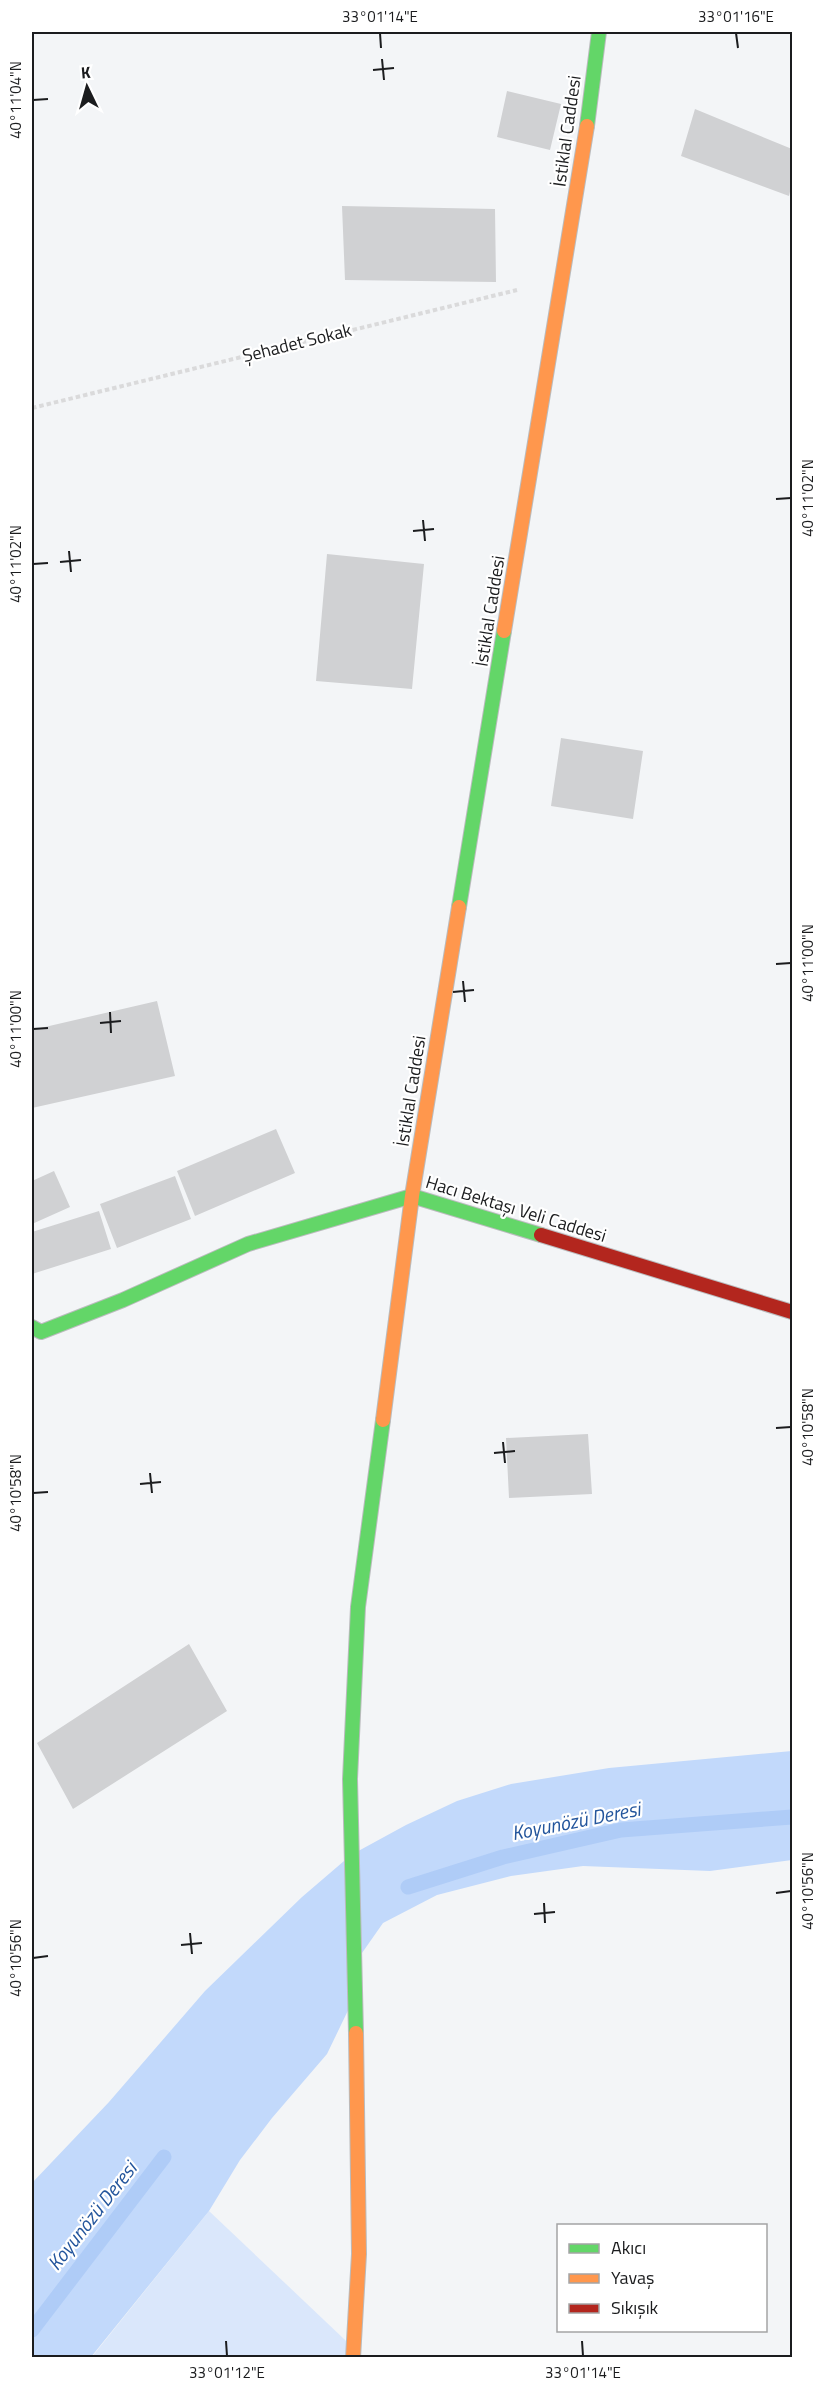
<svg xmlns="http://www.w3.org/2000/svg" width="824" height="2389" font-family="'Titillium Web',sans-serif">
<rect width="100%" height="100%" fill="#f3f5f7"/>
<path fill="#dae7fb" d="M209,2211l154,146 -272,1z"/>
<path fill="#c2d9fb" d="M792,1751v109l-82,11 -127,-5 -72,10 -74,19 -54,28 -21,30 -8,45 -27,56 -55,64 -32,42 -31,51 -118,146h-59v-174l77,-81 96,-111 97,-94 49,-42 55,-30 51,-24 54,-17 98,-16z"/>
<g fill="none" stroke-linecap="round" stroke-linejoin="round">
<path stroke="#afccf7" stroke-width="15" d="M408,1887l95,-30 118,-27 171,-13
M32,2330l132,-173"/>
</g>
<path fill="#d0d1d3" d="M507,91l54,13 -11,46 -53,-13z
M695,109l97,40v34l-3,13 -108,-40z
M342,206l153,3 1,73 -151,-2z
M327,554l97,10 -12,125 -96,-8z
M561,738l82,13 -10,68 -82,-13z
M157,1001l18,75 -143,32v-78z
M276,1129l19,44 -100,43 -18,-45z
M54,1171l16,36 -38,17v-43z
M175,1176l16,43 -74,29 -17,-44z
M99,1211l12,38 -79,25v-42z
M588,1434l4,60 -83,4 -3,-60z
M189,1644l38,67 -154,98 -36,-66z"/>
<g fill="none" stroke-linecap="round" stroke-linejoin="round">
<g stroke="#babbbd" stroke-width="16">
<path id="fast" d="M587,126l12,-94
M459,907l45,-276
M32,1327l9,5 82,-32 125,-56 164,-48 129,39
M356,2033l-6,-254 8,-172 25,-187"/>
</g>
<g stroke="#babbbd" stroke-width="16">
<path id="slow" d="M504,631l83,-505
M383,1420l29,-224 47,-289
M353,2358l6,-104 -3,-221"/>
</g>
<g stroke="#babbbd" stroke-width="16">
<path id="jam" d="M541,1235l251,77"/>
</g>
<path stroke="#dadadb" stroke-width="4" stroke-dasharray="4.5 3" stroke-linecap="butt" d="M32,408l485,-118"/>
<use href="#fast" stroke="#63d668" stroke-width="14"/>
<use href="#slow" stroke="#ff974d" stroke-width="14"/>
<use href="#jam" stroke="#b3261e" stroke-width="14"/>
</g>
<path fill="none" stroke="#1b1c1e" stroke-width="2" d="M380,33l1,15M736,33l2,15M382,59l2,21M373,70l21,-2M33,100l15,-1M776,499l15,-1M423,520l2,21M413,531l21,-2M69,551l2,21M60,562l21,-2M33,564l15,-1M776,964l15,-1M463,981l2,21M453,992l21,-2M110,1012l1,21M100,1023l21,-2M33,1029l15,-1M776,1428l15,-1M503,1442l2,21M494,1453l21,-2M150,1473l2,20M140,1484l21,-2M33,1493l15,-1M776,1893l15,-2M544,1903l1,20M534,1914l21,-2M190,1933l2,21M181,1945l21,-2M33,1958l15,-2M226,2341l1,15M582,2341l1,15"/>
<g text-anchor="middle" stroke-width="4.5" stroke-linejoin="round" paint-order="stroke">
<g font-size="18" fill="#1b1c1e" stroke="#fff">
<text transform="translate(567 131) rotate(-82)" y="6">İstiklal Caddesi</text>
<text transform="translate(297 343) rotate(-14)" y="6">Şehadet Sokak</text>
<text transform="translate(490 611) rotate(-81)" y="6">İstiklal Caddesi</text>
<text transform="translate(411 1091) rotate(-81)" y="6">İstiklal Caddesi</text>
<text transform="translate(516 1209) rotate(17)" y="6">Hacı Bektaşı Veli Caddesi</text>
</g>
<g font-size="20" font-style="italic" fill="#23559c" stroke="#fff">
<text transform="translate(576 1821) rotate(-11)" y="7">Koyunözü Deresi</text>
<text transform="translate(92 2216) rotate(-52)" y="7">Koyunözü Deresi</text>
</g>
</g>
<rect width="824" height="2389" fill="none" stroke="#ffffff" stroke-width="66"/>
<rect x="557" y="2224" width="210" height="108" fill="#ffffff" stroke="#a4a4a5" stroke-width="1.5"/>
<rect x="569" y="2244" width="30" height="9" fill="#63d668" stroke="#a4a4a5" stroke-width="1.5"/>
<text x="611" y="2254" font-size="18" fill="#1b1c1e">Akıcı</text>
<rect x="569" y="2274" width="30" height="9" fill="#ff974d" stroke="#a4a4a5" stroke-width="1.5"/>
<text x="611" y="2284" font-size="18" fill="#1b1c1e">Yavaş</text>
<rect x="569" y="2304" width="30" height="9" fill="#b3261e" stroke="#a4a4a5" stroke-width="1.5"/>
<text x="611" y="2314" font-size="18" fill="#1b1c1e">Sıkışık</text>
<g transform="translate(87 87) rotate(355)" stroke="#ffffff" stroke-width="4.5" paint-order="stroke">
<path d="M0-4.5L10 22L0 15L-10 22Z" fill="#1b1c1e"/>
<text y="-9" font-size="16" font-weight="bold" text-anchor="middle" fill="#1b1c1e">K</text>
</g>
<rect x="33" y="33" width="758" height="2323" fill="none" stroke="#1b1c1e" stroke-width="2"/>
<g font-size="15" text-anchor="middle" fill="#1b1c1e">
<text x="380" y="22">33°01'14"E</text>
<text x="736" y="22">33°01'16"E</text>
<text transform="translate(16 100) rotate(-90)" y="5">40°11'04"N</text>
<text transform="translate(808 498) rotate(-90)" y="5">40°11'02"N</text>
<text transform="translate(16 564) rotate(-90)" y="5">40°11'02"N</text>
<text transform="translate(808 963) rotate(-90)" y="5">40°11'00"N</text>
<text transform="translate(16 1029) rotate(-90)" y="5">40°11'00"N</text>
<text transform="translate(808 1427) rotate(-90)" y="5">40°10'58"N</text>
<text transform="translate(16 1493) rotate(-90)" y="5">40°10'58"N</text>
<text transform="translate(808 1891) rotate(-90)" y="5">40°10'56"N</text>
<text transform="translate(16 1958) rotate(-90)" y="5">40°10'56"N</text>
<text x="227" y="2378">33°01'12"E</text>
<text x="583" y="2378">33°01'14"E</text>
</g>
</svg>
